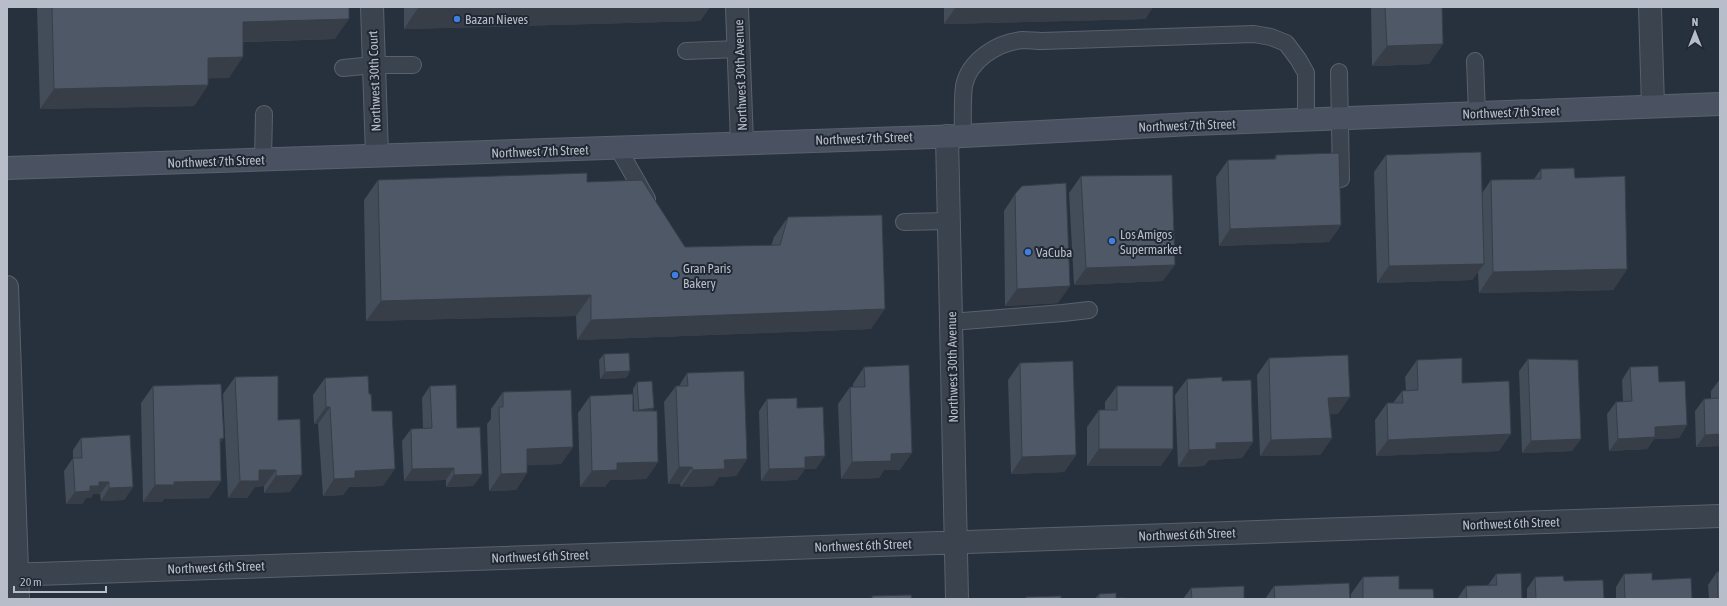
<svg xmlns="http://www.w3.org/2000/svg" width="1727" height="606" font-family="'Asap Condensed',sans-serif">
<rect width="100%" height="100%" fill="#27313e"/>
<g fill="none" stroke-linecap="round" stroke-linejoin="round">
<g stroke="#59616c" stroke-width="18">
<path id="service" d="M686,51l53,-2
M1475,61l2,52
M343,68l31,-3h39
M1339,72l2,107
M963,136c0,-16 -1,-34 1,-50 5,-26 34,-44 59,-46 6,0 13,1 19,1l212,-7 17,3 15,6 12,16 8,14v47
M618,148l29,51
M263,159l1,-45
M904,222l44,-1
M951,322l112,-9 26,-3"/>
</g>
<g stroke="#59616c" stroke-width="24">
<path id="minor" d="M372,7l5,148
M737,7l5,136
M947,136l10,463
M7,287l11,312
M7,575l1713,-59"/>
</g>
<g stroke="#59616c" stroke-width="24">
<path id="tertiary" d="M1650,7l3,99"/>
</g>
<g stroke="#59616c" stroke-width="24">
<path id="secondary" d="M7,168l956,-32 229,-12 528,-20"/>
</g>
<use href="#service" stroke="#3b434e" stroke-width="16"/>
<use href="#minor" stroke="#3b434e" stroke-width="22"/>
<use href="#tertiary" stroke="#3b434e" stroke-width="22"/>
<use href="#secondary" stroke="#4a5261" stroke-width="22"/>
</g>
<path fill="#434c59" d="M37,7h312l-14,32 -92,3 -14,36h-21v7l-14,21 -154,3z
M404,7h306l-10,14 -296,8z
M944,7h209l-8,12 -201,5z
M1371,7h71l1,37 -14,20 -57,2z
M1276,155l65,70 -12,17 -110,4 -3,-69 12,-17 46,-1z
M1386,155l96,38 9,-13 43,-1 7,-10 34,9 52,91 -14,21 -134,3 -1,-21 -6,8 -95,3 -3,-111z
M1081,176l82,105 -89,4 -5,-92z
M378,180l209,2 98,65 86,-1 3,-9 14,-20 83,112 -294,11 -1,-24 -210,5 -2,-121z
M1015,194l43,109 -53,3 -1,-95z
M604,354l26,17 -4,7 -26,1 -1,-19z
M1269,358l69,56h-8l2,24 -12,17 -60,1 -3,-81z
M1528,359l44,92 -50,2 -3,-82z
M1417,360l82,91 -123,5 -1,-36 12,-17h6l9,-12 4,-1 -1,-13z
M1020,363l56,92 -12,17 -53,2 -3,-94z
M864,367l36,103h-16l-5,8 -38,1 -3,-75 12,-17h3v-3z
M1630,367l29,15 28,43 -8,13 -25,1 -7,10 -38,2 -2,-37 9,-12h7l-1,-22z
M687,373l60,86 -11,17 -17,1 -6,9 -32,1 -1,-3h-12l-4,-82 12,-16h3z
M235,377l43,43 12,72 -26,1v-7l-9,1 -8,11h-19l-5,-104z
M325,378l44,16 3,17 11,75 -34,1 -6,8 -20,1 -5,-72h-4l-1,-29z
M1187,379l35,2 31,61 -11,16 -33,2 -5,6 -26,1 -3,-72z
M1720,379v67l-24,1 -1,-36 9,-12h7v-8z
M637,382l15,29 6,51 -12,17 -36,1 -5,7h-25l-2,-74 12,-17 44,15 -1,-22z
M153,386l67,58 1,37 -12,17 -45,1 -2,3h-19l-2,-99z
M430,386l27,42 25,46 -9,12 -27,1v-7l-42,1 -2,-40 9,-12h12l-1,-31z
M1117,386l44,80h-74v-39l12,-17h6v-8z
M503,392l70,55 -12,17 -34,1v8l-11,17 -27,1 -2,-67 4,-5v-10z
M767,399l30,9 19,61h-11l-8,11 -36,1 -2,-70z
M81,438l52,49 -9,13 -23,1 -1,-7h-7l-2,4h-5l-4,6h-16l-2,-33 9,-13v-8z
M1717,572l3,27h-11l-1,-14z
M1496,574l26,25h-65l9,-13 22,-1z
M1624,574l28,6 40,19h-76v-12z
M1363,577l36,12 35,10h-83v-5z
M1535,577l29,4 40,18h-77v-10z
M1274,586l76,13h-85z
M1191,588l53,11h-61z
M1099,594l17,4 9,1h-30z"/>
<path fill="#373e48" d="M474,7h236l-10,14 -296,8 14,-21z
M956,7h197l-8,12 -201,5z
M349,19l-14,20 -106,3 14,-20z
M1443,44l-14,20 -57,2 15,-20z
M243,57l-14,21 -36,1 15,-21z
M208,85l-14,21 -154,3 14,-20z
M1341,225l-12,17 -110,4 11,-17z
M1484,264l-12,16 -95,3 12,-17z
M1175,265l-12,16 -89,4 12,-17z
M1627,269l-14,21 -134,3 14,-21z
M1070,286l-12,17 -53,3 12,-17z
M591,295l-15,21 -210,5 15,-20z
M885,309l-14,20 -294,11 14,-20z
M630,371l-4,7 -26,1 5,-7z
M1350,397l-12,17 -21,1 11,-17z
M326,407h4l-12,17h-4z
M654,408l-4,7 -15,1 4,-6z
M1687,425l-8,13 -25,1 -7,10 -38,2 9,-12 37,-12z
M1511,434l-12,17 -123,5 12,-16z
M1720,434v12l-24,1 9,-12z
M224,438l-12,17 8,-16z
M1332,438l-12,17 -60,1 11,-16z
M1581,439l-9,12 -50,2 9,-12z
M1253,442l-11,16 -33,2 -5,6 -26,1 11,-17 27,-7z
M573,447l-12,17 -46,2 12,-17z
M1099,449h74l-12,17h-74z
M912,453l-12,17h-16l-5,8 -38,1 11,-17 39,-8z
M1076,455l-12,17 -53,2 11,-17z
M825,456l-9,13h-11l-8,11 -36,1 8,-12 36,-12z
M747,459l-11,17 -17,1 -6,9 -32,1 12,-17 31,-10z
M658,462l-12,17 -36,1 -5,7h-25l12,-16 25,-8z
M679,467h13l-12,17h-12z
M454,468l-8,12 -42,1 8,-12z
M395,469l-12,17 -34,1 -6,8 -20,1 11,-17 21,-8z
M259,470h17l-12,16 -9,1 -8,11h-19l12,-17z
M527,473l-11,17 -27,1 12,-17z
M482,474l-9,12 -27,1 8,-12z
M302,475l-12,17 -26,1 12,-17z
M221,481l-12,17 -45,1 -2,3h-19l12,-17 19,-3z
M99,482h10l-9,12h-7l-2,4h-5l-4,6h-16l9,-12z
M133,487l-9,13 -23,1 8,-13z"/>
<path fill="#4e5867" stroke="#373e48" d="M52,7h297v12l-106,3v35l-35,1v27l-154,4z
M418,7h56l-56,1z
M1385,7h57l1,37 -56,2z
M1481,152l3,112 -95,2 -3,-111z
M1339,153l2,72 -111,4 -2,-69 48,-1v-4z
M1574,168l1,10 50,-2 2,93 -134,3 -2,-92 50,-1v-10z
M587,173v9l55,-2 43,67 95,-2 8,-28 94,-2 3,94 -294,11v-25l-210,6 -3,-121z
M1172,175l3,90 -89,3 -5,-92z
M1066,183l4,103 -53,3 -2,-95 7,-8z
M629,353l1,18 -25,1 -1,-18z
M1348,355l2,42 -22,1 4,40 -61,2 -2,-82z
M1462,358v25l47,-2 2,53 -123,6 -1,-37h16l-1,-12 16,-1 -1,-30z
M1528,359l50,1 3,79 -50,2z
M1073,361l3,94 -54,2 -2,-94z
M909,365l3,88 -21,1v7l-39,1 -2,-75h15l-1,-20z
M1658,366l1,16 26,-1 2,44 -32,2v10l-37,2 -2,-37 16,-1 -2,-34z
M744,371l3,88 -23,1 1,9 -32,1 -1,-3h-13l-3,-81h12l-1,-13z
M278,376v44l22,-1 2,56 -26,1v-6h-17v11h-19l-5,-104z
M368,376l1,18h2l1,17h20l3,58 -40,2v7l-21,1 -4,-72h-4l-1,-29z
M1222,377v4l29,-1 2,62 -37,1v6l-27,1 -2,-71z
M652,381l2,27 -15,2 -2,-28z
M221,384l3,54 -4,1 1,42 -47,1v3h-19l-2,-99z
M456,385l1,43 23,-1 2,47 -28,1v-7l-42,1 -1,-40 21,-1 -2,-42z
M1117,386h56v63h-74v-39h18z
M571,390l2,57 -46,2v24l-26,1 -2,-67h4v-15z
M633,394v17h24l1,51 -41,1v7l-25,1 -2,-75z
M797,398v10l26,-1 2,49 -20,1v11l-36,1 -2,-70z
M1720,398v36l-15,1 -1,-36z
M130,435l3,52 -24,1v-6h-10v4h-9v5l-15,1 -2,-34h9l-1,-20z
M1717,572h3v27h-2z
M1521,573l1,26h-55l-1,-13 31,-1 -1,-11z
M1652,573v7l39,-2 1,21h-67l-1,-25z
M1399,576v13h34l1,10h-71v-22z
M1563,576l1,5 39,-1 1,19h-68l-1,-22z
M1349,583l1,16h-75l-1,-13z
M1244,586v13h-52l-1,-11z
M1116,593v5h9v1h-26v-5z
M911,595l1,4h-40v-3z
M1061,596v3h-35v-2z"/>
<g fill="#3f7fe0" stroke="#202833" stroke-width="1.5">
<circle cx="457" cy="19" r="4"/>
<circle cx="1112" cy="241" r="4"/>
<circle cx="1028" cy="252" r="4"/>
<circle cx="675" cy="275" r="4"/>
</g>
<g text-anchor="middle" stroke-width="4" stroke-linejoin="round" paint-order="stroke">
<g font-size="13" fill="#b8bec9" stroke="#202833" text-anchor="start">
<text x="465" y="24">Bazan Nieves</text>
<text x="1120" y="239">Los Amigos<tspan x="1120" dy="15">Supermarket</tspan></text>
<text x="1036" y="257">VaCuba</text>
<text x="683" y="273">Gran Paris<tspan x="683" dy="15">Bakery</tspan></text>
</g>
<g font-size="13" fill="#b8bec9" stroke="#202833">
<text transform="translate(740 75) rotate(-92)" y="5">Northwest 30th Avenue</text>
<text transform="translate(374 81) rotate(-92)" y="5">Northwest 30th Court</text>
<text transform="translate(1511 112) rotate(-2)" y="5">Northwest 7th Street</text>
<text transform="translate(1187 125) rotate(-2)" y="5">Northwest 7th Street</text>
<text transform="translate(864 138) rotate(-2)" y="5">Northwest 7th Street</text>
<text transform="translate(540 151) rotate(-2)" y="5">Northwest 7th Street</text>
<text transform="translate(216 161) rotate(-2)" y="5">Northwest 7th Street</text>
<text transform="translate(952 367) rotate(-91)" y="5">Northwest 30th Avenue</text>
<text transform="translate(1511 523) rotate(-2)" y="5">Northwest 6th Street</text>
<text transform="translate(1187 534) rotate(-2)" y="5">Northwest 6th Street</text>
<text transform="translate(863 545) rotate(-2)" y="5">Northwest 6th Street</text>
<text transform="translate(540 556) rotate(-2)" y="5">Northwest 6th Street</text>
<text transform="translate(216 567) rotate(-2)" y="5">Northwest 6th Street</text>
</g>
</g>
<rect width="1727" height="606" fill="none" stroke="#b8bec9" stroke-width="16"/>
<g transform="translate(1695 32)" stroke="#202833" stroke-width="3" paint-order="stroke">
<path d="M0-3L7 15L0 10L-7 15Z" fill="#b8bec9"/>
<text y="-6" font-size="11" font-weight="bold" text-anchor="middle" fill="#b8bec9">N</text>
</g>
<path d="M14 586v6h92v-6" fill="none" stroke="#b8bec9" stroke-width="2"/>
<text x="20" y="586" font-size="12" fill="#b8bec9" stroke="#202833" stroke-width="3" paint-order="stroke">20 m</text>
</svg>
